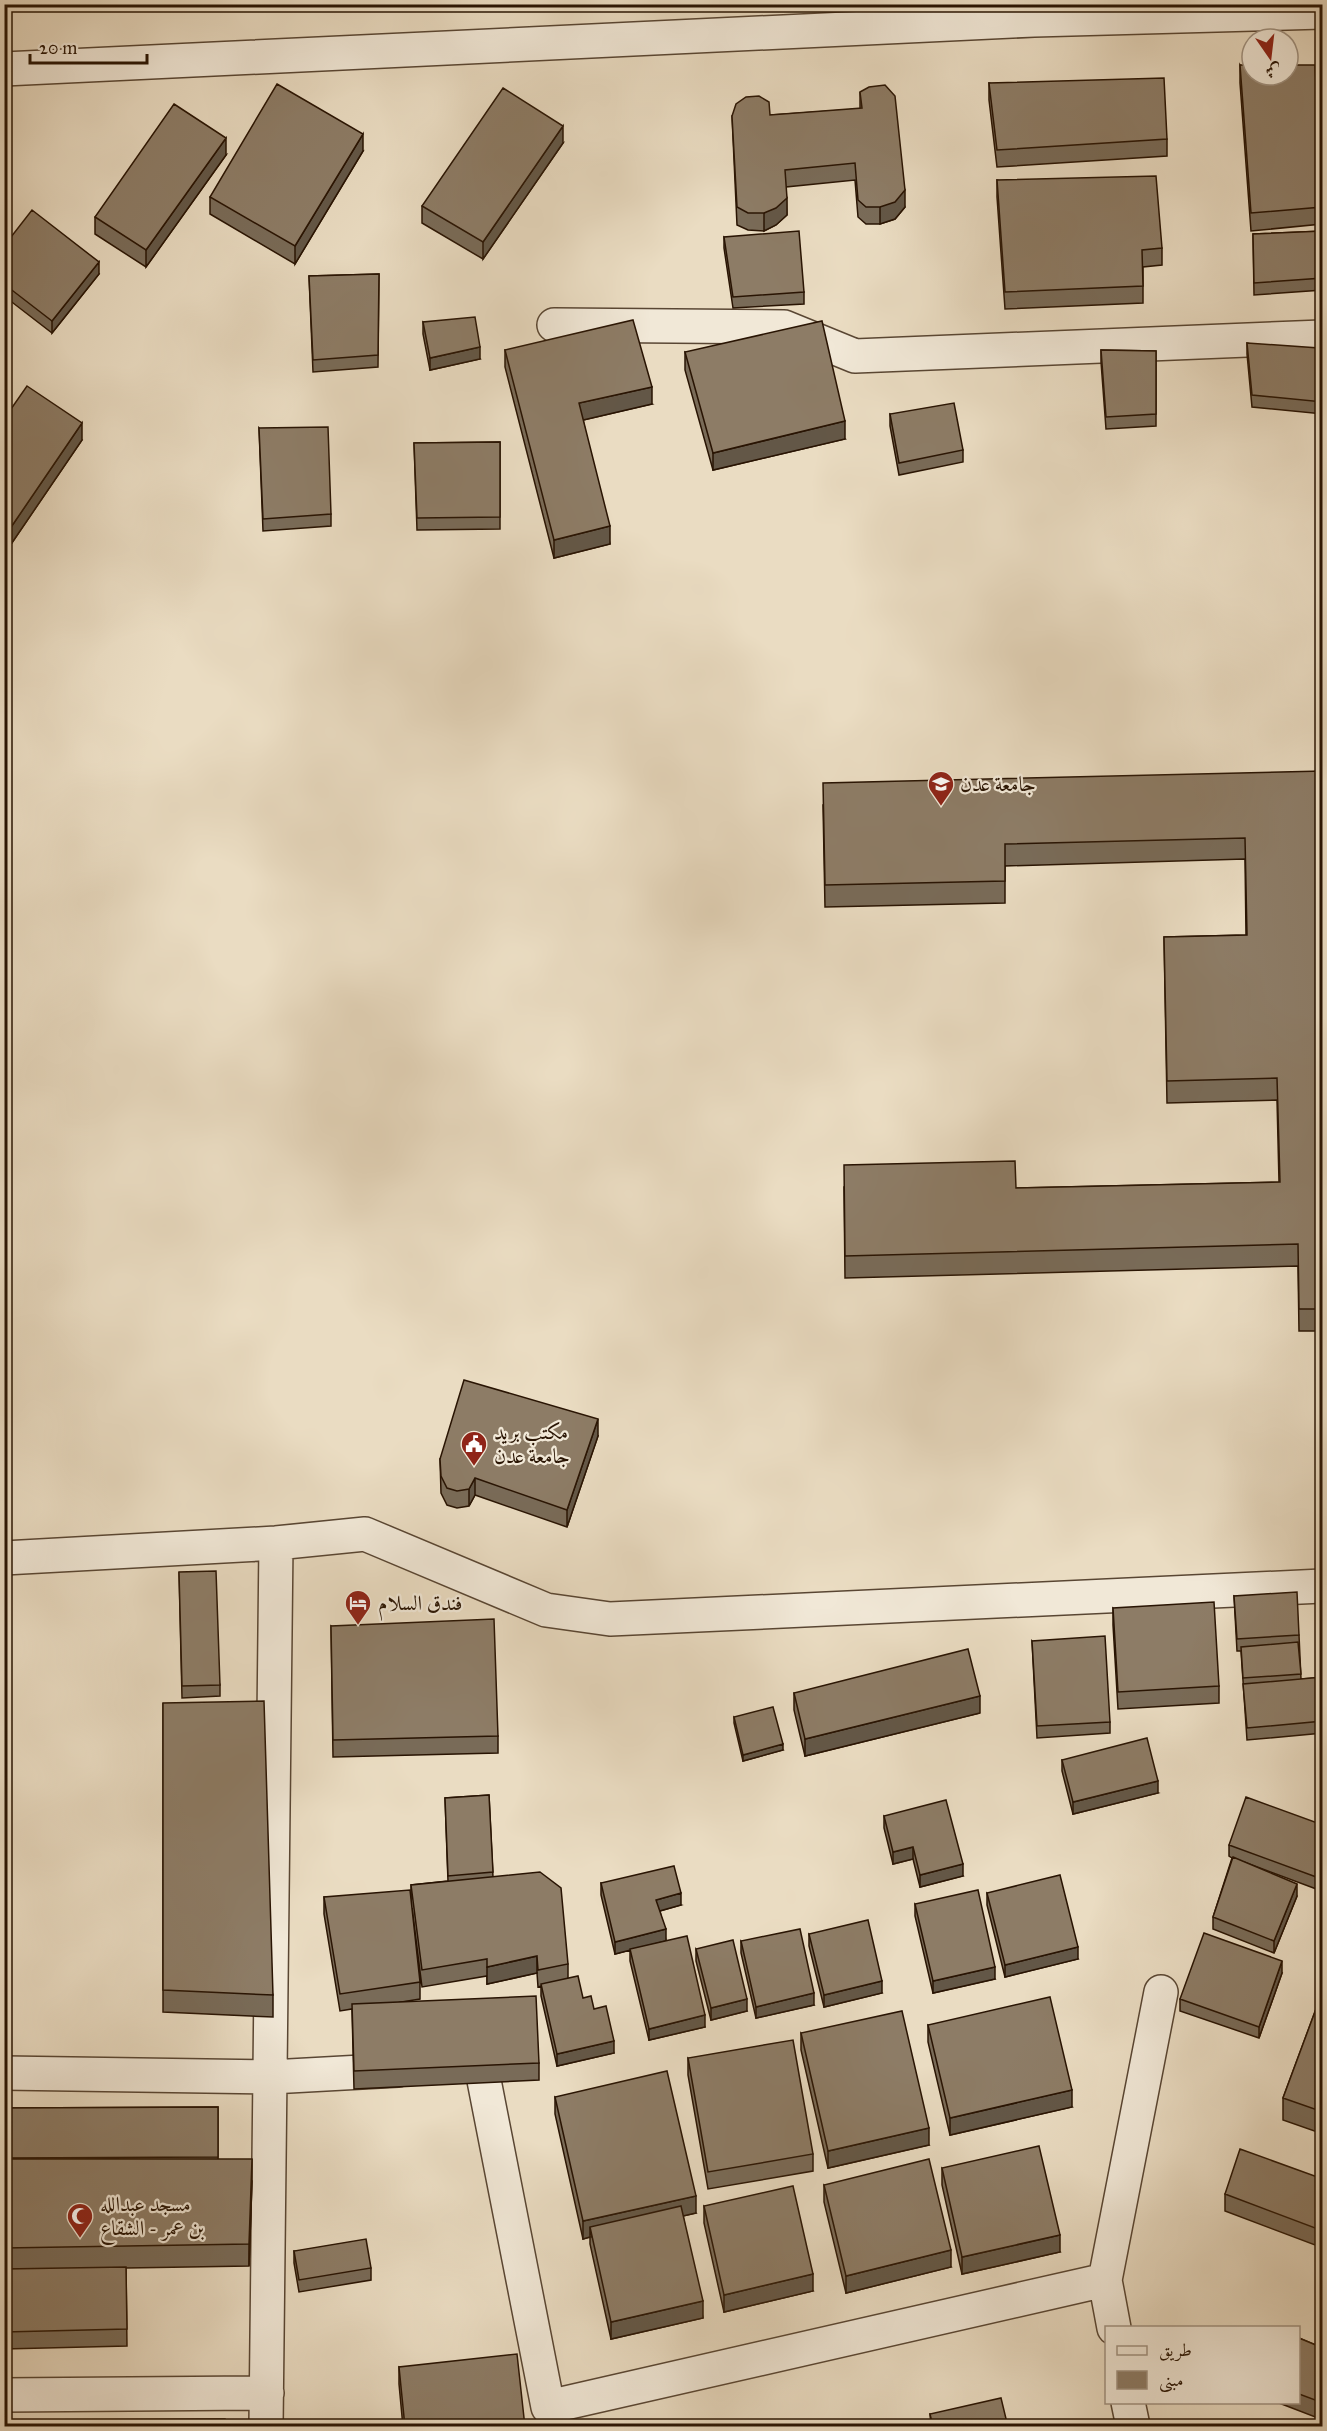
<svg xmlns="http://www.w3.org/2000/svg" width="1327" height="2431" font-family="'IM FELL Great Primer',Amiri,serif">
<rect width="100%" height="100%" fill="#eadcc2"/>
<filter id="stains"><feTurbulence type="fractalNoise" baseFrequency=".00333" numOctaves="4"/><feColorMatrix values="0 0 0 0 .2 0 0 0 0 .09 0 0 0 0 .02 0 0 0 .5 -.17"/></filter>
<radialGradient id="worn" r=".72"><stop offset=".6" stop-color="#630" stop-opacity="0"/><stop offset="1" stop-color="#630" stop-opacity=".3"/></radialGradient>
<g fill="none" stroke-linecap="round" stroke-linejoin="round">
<g stroke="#594633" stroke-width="36">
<path id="minor" d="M4,69l1030,-49 288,-8
M554,325l230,2 71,29 467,-19
M4,1558l272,-15 89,-9 181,76 64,9 712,-33
M455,2066l26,-1 67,342 557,-127
M4,2073l267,4 127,-7
M1114,2328l-9,-48 56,-288
M4,2395l263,-2
M1128,2402l5,24
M266,2426l10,-883"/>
</g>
<use href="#minor" stroke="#f1e8d7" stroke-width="33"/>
</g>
<path fill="#796b58" stroke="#291403" stroke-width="1.5" d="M4,4h38l-38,4z
M1240,65l82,142v17l-71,7 -11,-148z
M989,83l178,56v17l-170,11 -8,-67z
M860,92l45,115 -10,12 -15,5h-14l-8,-7 -3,-37 -69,7 1,28 -11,10 -12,6 -16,-1 -11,-5 -5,-109 38,-1 90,-6z
M563,143l-80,116 -61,-36v-17z
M363,151l-68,113 -85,-50v-17z
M226,155l-80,112 -51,-33v-17z
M997,180l165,68v17l-19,2v36l-138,6 -8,-112z
M1323,231v59l-69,5 -1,-61z
M724,237l80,55v12l-71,4 -9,-60z
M4,246l95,28 -47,59 -48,-37z
M379,274l-1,93 -65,5 -4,-96z
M423,322l57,37 -50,11 -7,-36z
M1247,343l76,21v50l-71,-7 -5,-53z
M505,350l147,54 -69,16 27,124 -56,14 -49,-191z
M1101,350l55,1v75l-50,3 -5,-67z
M685,352l160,87 -132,31 -28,-100z
M890,414l73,36v12l-64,13 -9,-49z
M4,419l78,21 -77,113 -1,-1z
M259,428l72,86v12l-68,5z
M500,442v87l-83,1 -3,-87z
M1323,771v560h-24l-1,-65 -453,12 -1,-91 172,1 263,-6 -2,-82 -110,3 -3,-166 82,-2 -1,-76 -240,7v37l-180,4 -2,-102z
M598,1436l-31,91 -92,-32 -6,11 -12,2 -10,-3 -6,-12 -1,-34z
M179,1572l41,113v11l-38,2z
M1234,1596l65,39 2,44 22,-2v56l-76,7 -6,-89h-4z
M1113,1608l106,78v17l-101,6 -5,-84z
M331,1626l167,110v17l-165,4z
M1032,1641l78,81v11l-73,5z
M794,1693l186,20 -175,43 -11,-46z
M163,1703l110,292v22l-110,-5z
M734,1717l49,33 -40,11 -9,-38z
M1062,1760l96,33 -85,21 -11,-43z
M489,1795l4,82 75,87v14l15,20 11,11 20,44 -57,13 -16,-70v-10l-3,1 -1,-14 -50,11v-8l-65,11 -10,-79 8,74v17l-19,3 138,61v17l-185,9 -2,-80 -12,2 -16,-97v-17l87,4v-16l37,-4 -3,-83z
M884,1816l79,60 -43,11 -7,-28 -20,5 -9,-36z
M1323,1825v57l-4,8 -75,-28 53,34 -23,57 -61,-24v-12l19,-59 -3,-2v-11z
M601,1883l80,22 -21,6 6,30 39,86 -56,13 -19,-79v-11l-15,4 -14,-59z
M987,1893l91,66 -73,18 -18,-72z
M915,1904l80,75 -62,14 -18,-77z
M809,1934l73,59 -58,14 -15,-61z
M741,1941l73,64 -58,13 -15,-65z
M696,1949l51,62 -36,9 -15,-59z
M1282,1973l-23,65 -79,-27v-12z
M1323,1990v144l-40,-14v-22z
M928,2025l144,82 -122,28 -22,-93z
M801,2033l128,112 -101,23 -27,-118z
M688,2058l125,96v17l-105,18 -20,-114z
M555,2097l141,116 -13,3 20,102 -92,21 -21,-95v-7l-7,2 -28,-125z
M218,2107v52l34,22 -3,85 -123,2 1,78 -123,3v-241z
M942,2168l118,84 -98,22 -20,-89z
M1323,2179v69l-98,-37v-17z
M824,2185l127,82 -105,26 -22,-91z
M704,2206l109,85 -89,21 -20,-89z
M294,2251l77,17v12l-72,12 -5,-29z
M1299,2338l24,10v72l-44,-17h20z
M399,2367l126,60h-122l-4,-43z
M930,2414l78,13h-77z"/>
<path fill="#635747" stroke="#291403" stroke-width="1.5" d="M563,126v17l-80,116v-17z
M363,134v17l-68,113v-18z
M226,138v17l-80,112v-17z
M905,190v17l-10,12 -15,5v-17z
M787,198v17l-11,10 -12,6v-18z
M99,262v12l-47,59v-12z
M480,347v12l-50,11v-12z
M652,387v17l-73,17v-18z
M845,421v18l-132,31v-17z
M82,423v17l-77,113v-17z
M610,526v18l-56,14v-18z
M598,1419v17l-31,91v-17z
M475,1478v17l-6,11v-17z
M980,1696v17l-175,43v-17z
M783,1744v6l-40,11v-6z
M1158,1781v12l-85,21v-12z
M913,1847v12l-20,5v-12z
M963,1864v12l-43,11v-12z
M1323,1870v12l-4,8v-12z
M1297,1884v12l-23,57v-12z
M681,1893v12l-25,7v-12z
M666,1929v12l-51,13v-12z
M1078,1947v12l-73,18v-12z
M537,1956v17l-50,11v-17z
M1282,1961v12l-23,65v-11z
M995,1967v12l-62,14v-12z
M882,1981v12l-58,14v-12z
M814,1993v12l-58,13v-11z
M747,1999v12l-36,9v-12z
M705,2015v12l-56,13v-11z
M614,2041v12l-57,13v-12z
M1072,2090v17l-122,28v-17z
M929,2128v17l-101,23v-17z
M252,2159v22l-3,85v-22z
M696,2196v17l-104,24 -2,-10v10l-7,2v-18z
M1060,2235v17l-98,22v-17z
M951,2250v17l-105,26v-17z
M813,2274v17l-89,21v-17z
M703,2301v17l-92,21v-17z"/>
<path fill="#8d7c66" stroke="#291403" stroke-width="1.5" d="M1240,65h12v10h36v-10h27l7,142 -71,6z
M1164,78l3,61 -170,11 -8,-67z
M277,84l86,50 -68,112 -85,-49z
M885,85l10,11 10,94 -10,12 -15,5h-14l-8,-7 -3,-37 -70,7 2,28 -11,10 -12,5h-16l-11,-6 -5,-91 4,-12 10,-7 13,-1 10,6 1,13 92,-7 -2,-16 9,-5z
M503,88l60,38 -80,116 -61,-36z
M174,104l52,34 -80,112 -51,-33z
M1156,176l6,72 -20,2 1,36 -138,6 -8,-112z
M32,210l67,52 -47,59 -48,-37v-38z
M799,231l5,61 -71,5 -9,-60z
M1323,231v47l-69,5 -1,-49z
M379,274l-1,81 -65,5 -4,-84z
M475,317l5,30 -50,11 -7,-36z
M633,320l19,67 -73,16 31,123 -56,14 -49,-190z
M822,321l23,100 -132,32 -28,-101z
M1247,343l72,5 4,16v38l-71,-7z
M1101,350l55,1v63l-50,3z
M27,386l55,37 -77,113 -1,-1v-116z
M954,403l9,47 -64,13 -9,-49z
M328,427l3,87 -68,5 -4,-91z
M500,442v75l-83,1 -3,-75z
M1323,771v538h-24l-1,-65 -453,12 -1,-91 171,-4 1,27 264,-6 -3,-104 -110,3 -3,-144 83,-2 -2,-97 -240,6v37l-180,4 -2,-102z
M464,1380l134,39 -31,91 -92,-32 -6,11 -12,2 -10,-3 -6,-12 -1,-17z
M216,1571l4,114 -38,1 -3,-114z
M1297,1592l2,43 -62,4 -3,-43z
M1214,1602l5,84 -101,6 -5,-84z
M494,1619l4,117 -165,4 -2,-114z
M1105,1636l5,86 -73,4 -5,-85z
M1298,1642l3,32 -58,4 -2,-31z
M968,1649l12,47 -175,43 -11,-46z
M1323,1677v44l-76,7 -4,-44z
M264,1701l9,294 -110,-5v-287z
M773,1707l10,37 -40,11 -9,-38z
M1147,1738l11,43 -85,21 -11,-42z
M489,1795l4,77 -45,4 -3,-78z
M1246,1797l77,28v45l-4,8 -90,-33z
M946,1800l17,64 -43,11 -7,-28 -20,5 -9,-36z
M1233,1857l64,27 -23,57 -61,-24z
M674,1866l7,27 -25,7 10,29 -51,13 -14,-59z
M540,1872l21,16 7,76 -30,6 -1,-14 -50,11v-8l-65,11 -11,-85z
M1060,1875l18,72 -73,18 -18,-72z
M410,1890l10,92 -80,12 -16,-97z
M978,1890l17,77 -62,14 -18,-77z
M868,1920l14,61 -58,14 -15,-61z
M800,1929l14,64 -58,14 -15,-66z
M1204,1933l78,28 -23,66 -79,-28z
M687,1936l18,79 -56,14 -19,-80z
M733,1940l14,59 -36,9 -15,-59z
M578,1976l5,22 8,-2 3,13 12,-3 8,35 -57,13 -16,-70z
M1323,1990v122l-40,-14z
M536,1996l3,67 -185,8 -2,-67z
M1050,1997l22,93 -122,28 -22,-93z
M902,2011l27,117 -101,23 -27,-118z
M793,2040l20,114 -105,18 -20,-114z
M667,2071l29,125 -113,25 -28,-124z
M218,2107v50l-214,1v-50z
M1039,2146l21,89 -98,22 -20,-89z
M1240,2149l83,30v52l-98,-37z
M4,2159h248l-3,85 -245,4z
M929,2159l22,91 -105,26 -22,-91z
M793,2186l20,88 -89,21 -20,-89z
M681,2206l22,95 -92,21 -21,-95z
M366,2239l5,29 -72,12 -5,-29z
M126,2267l1,62 -123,3v-63z
M1299,2338l24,10v55l-24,-9z
M517,2354l8,73h-120l-6,-60z
M1001,2398l7,29h-75l-3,-13z
M225,2419v8h-221v-7z"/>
<defs>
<g id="university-pin" transform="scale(1.35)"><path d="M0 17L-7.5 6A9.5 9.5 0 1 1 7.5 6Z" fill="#8f2418" stroke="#f1e8d7"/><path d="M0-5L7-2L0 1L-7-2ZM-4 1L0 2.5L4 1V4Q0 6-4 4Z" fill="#fff"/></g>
<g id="civic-pin" transform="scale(1.35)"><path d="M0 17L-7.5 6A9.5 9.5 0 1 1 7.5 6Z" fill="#8f2418" stroke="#f1e8d7"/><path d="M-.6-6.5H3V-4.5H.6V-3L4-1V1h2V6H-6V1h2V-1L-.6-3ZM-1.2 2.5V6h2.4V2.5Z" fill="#fff"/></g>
<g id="hotel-pin" transform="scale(1.35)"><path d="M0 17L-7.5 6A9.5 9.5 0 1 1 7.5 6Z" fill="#8f2418" stroke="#f1e8d7"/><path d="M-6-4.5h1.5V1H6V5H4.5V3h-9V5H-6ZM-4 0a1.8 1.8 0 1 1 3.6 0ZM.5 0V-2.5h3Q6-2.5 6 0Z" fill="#fff"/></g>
<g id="mosque-pin" transform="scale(1.35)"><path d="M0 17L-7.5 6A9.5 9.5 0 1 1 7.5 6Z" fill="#8f2418" stroke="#f1e8d7"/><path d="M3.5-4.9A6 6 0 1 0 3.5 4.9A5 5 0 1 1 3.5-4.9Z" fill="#fff"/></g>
</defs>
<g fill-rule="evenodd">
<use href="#university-pin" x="941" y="784"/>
<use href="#civic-pin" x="474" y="1444"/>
<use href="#hotel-pin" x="358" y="1603"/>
<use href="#mosque-pin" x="80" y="2216"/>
</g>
<g text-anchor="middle" stroke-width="4.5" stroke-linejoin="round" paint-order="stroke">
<g font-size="21" fill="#291403" stroke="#f1e8d7" text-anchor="start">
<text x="960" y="791">جامعة عدن</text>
<text x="494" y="1439">مكتب بريد<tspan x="494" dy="24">جامعة عدن</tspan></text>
<text x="378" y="1610">فندق السلام</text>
<text x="100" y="2211">مسجد عبدالله<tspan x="100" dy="24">بن عمر - الشقاع</tspan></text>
</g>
</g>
<rect width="1327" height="2431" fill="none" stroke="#eadcc2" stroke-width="24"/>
<rect x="6" y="6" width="1315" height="2419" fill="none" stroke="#291403" stroke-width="3"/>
<rect x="12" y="12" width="1303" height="2407" fill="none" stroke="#291403" stroke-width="1.5"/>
<rect x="1105" y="2326" width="195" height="78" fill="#f1e8d7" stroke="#a19382" stroke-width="1.5"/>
<rect x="1117" y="2346" width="30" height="9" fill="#f1e8d7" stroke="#a19382" stroke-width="1.5"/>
<text x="1159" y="2356" font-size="18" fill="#291403">طريق</text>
<rect x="1117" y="2371" width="30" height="18" fill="#8d7c66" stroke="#a19382" stroke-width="1.5"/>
<text x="1159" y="2386" font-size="18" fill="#291403">مبنى</text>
<g transform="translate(1270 57) rotate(166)"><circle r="28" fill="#f1e8d7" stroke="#a19382" stroke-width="1.5"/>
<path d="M0-4.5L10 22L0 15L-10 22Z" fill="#8f2418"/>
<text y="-9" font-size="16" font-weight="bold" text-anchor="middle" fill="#291403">ش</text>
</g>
<path d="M30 54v9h117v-9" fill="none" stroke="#291403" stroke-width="3"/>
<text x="39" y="54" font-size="18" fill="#291403" stroke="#f1e8d7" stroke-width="4.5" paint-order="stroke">20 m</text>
<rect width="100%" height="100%" filter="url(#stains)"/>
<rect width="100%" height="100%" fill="url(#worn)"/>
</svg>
